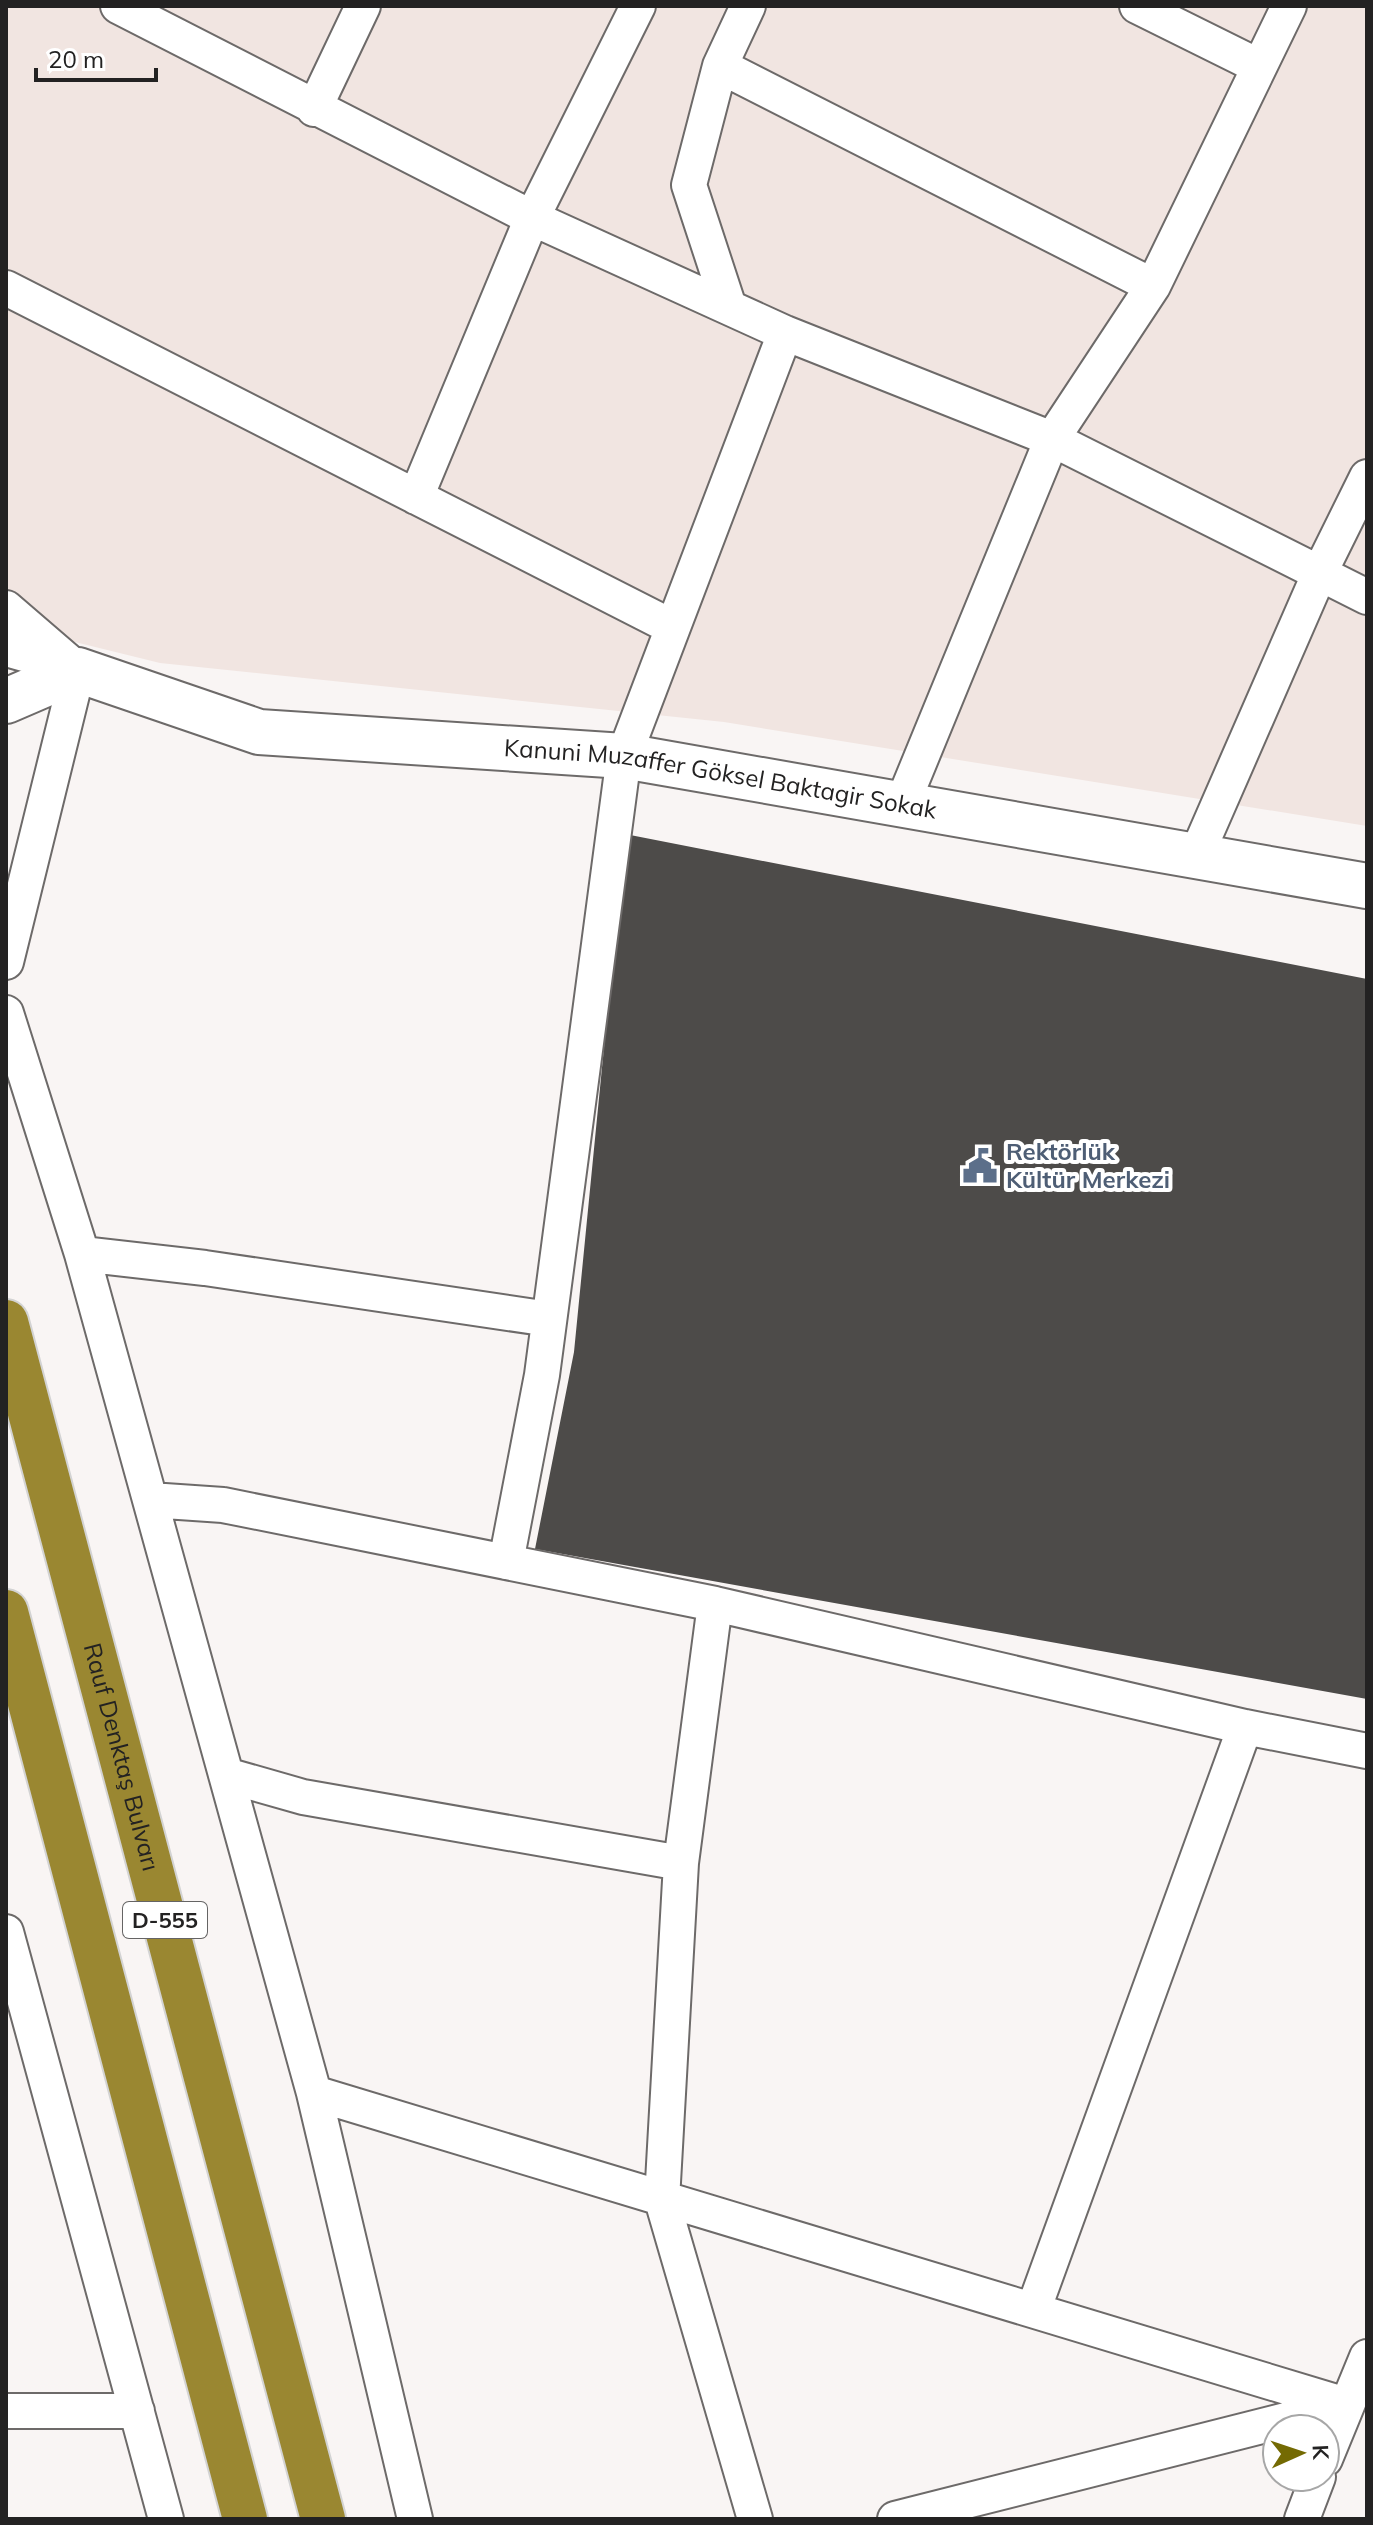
<svg xmlns="http://www.w3.org/2000/svg" width="1373" height="2525" font-family="Mulish,sans-serif">
<rect width="100%" height="100%" fill="#f9f5f4"/>
<path fill="#f1e5e1" d="M6,6h1361v820l-643,-104 -564,-59 -154,-38z"/>
<path fill="#4d4b49" d="M625,834l742,145v720l-832,-150 39,-197z"/>
<g fill="none" stroke-linecap="round" stroke-linejoin="round">
<g stroke="#6d6a69" stroke-width="38">
<path id="street" d="M118,6l414,212 253,115 267,106 315,158
M1137,6l121,60
M720,66l433,220
M314,109l49,-103
M6,288l666,339
M729,307l-40,-122 31,-119 28,-60
M416,497l116,-279 106,-212
M6,608l72,62
M6,649l64,18
M903,802l149,-363 101,-153 136,-280
M1196,856l125,-286 46,-93
M6,962l72,-292
M6,1013l76,241 232,839 101,426
M82,1254l123,14 344,51
M150,1500l73,5 492,99
M506,1562l36,-187 82,-619 161,-423
M226,1775l77,22 378,66
M6,1932l160,587
M314,2093c343,107 689,205 1032,312
M1034,2308l211,-581
M6,2411h131
M1325,2459l42,-102
M755,2519l-93,-319 19,-337 34,-259 530,123 122,24
M895,2519l450,-114
M1302,2519l16,-42"/>
</g>
<g stroke="#6d6a69" stroke-width="48">
<g id="secondary">
<path id="s1" d="M6,701l72,-31 181,62 365,24 743,130"/>
</g>
</g>
<g stroke="#d3d3d3" stroke-width="48">
<g id="highway">
<path id="s2" d="M6,1322l317,1197"/>
<path d="M6,1612l239,907"/>
</g>
</g>
<use href="#street" stroke="#fff" stroke-width="34"/>
<use href="#secondary" stroke="#fff" stroke-width="44"/>
<use href="#highway" stroke="#9a8731" stroke-width="44"/>
</g>
<defs>
<g id="civic-bare" transform="scale(2.76)"><path d="M-.6-6.5H3V-4.5H.6V-3L4-1V1h2V6H-6V1h2V-1L-.6-3ZM-1.2 2.5V6h2.4V2.5Z" fill="#5c6f8a" stroke="#fff" stroke-width="2.5" paint-order="stroke"/></g>
</defs>
<g fill-rule="evenodd">
<use href="#civic-bare" x="980" y="1166"/>
</g>
<g text-anchor="middle" stroke-width="8" stroke-linejoin="round" paint-order="stroke">
<rect fill="#fff" stroke="#656464" stroke-width="2" x="123" y="1902" width="84" height="36" rx="6"/>
<g font-size="22" font-weight="bold" fill="#232222">
<text x="165" y="1928">D-555</text>
</g>
<g font-size="24" fill="#232222" stroke="#fff">
<text dy="8" stroke="none"><textPath href="#s1" startOffset="734">Kanuni Muzaffer Göksel Baktagir Sokak</textPath></text>
<text dy="8" stroke="none"><textPath href="#s2" startOffset="450">Rauf Denktaş Bulvarı</textPath></text>
</g>
<g font-size="24" font-weight="bold" fill="#4e5e75" stroke="#fff" text-anchor="start">
<text x="1006" y="1160">Rektörlük<tspan x="1006" dy="28">Kültür Merkezi</tspan></text>
</g>
</g>
<rect width="1373" height="2525" fill="none" stroke="#232222" stroke-width="16"/>
<g transform="translate(1301 2453) rotate(87)"><circle r="38" fill="#ffffff" stroke="#a7a7a7" stroke-width="2"/>
<path d="M0-6L14 30L0 20L-14 30Z" fill="#746a03"/>
<text y="-12" font-size="22" font-weight="bold" text-anchor="middle" fill="#232222">K</text>
</g>
<path d="M36 68v12h120v-12" fill="none" stroke="#232222" stroke-width="4"/>
<text x="48" y="68" font-size="24" fill="#232222" stroke="#ffffff" stroke-width="6" paint-order="stroke">20 m</text>
</svg>
